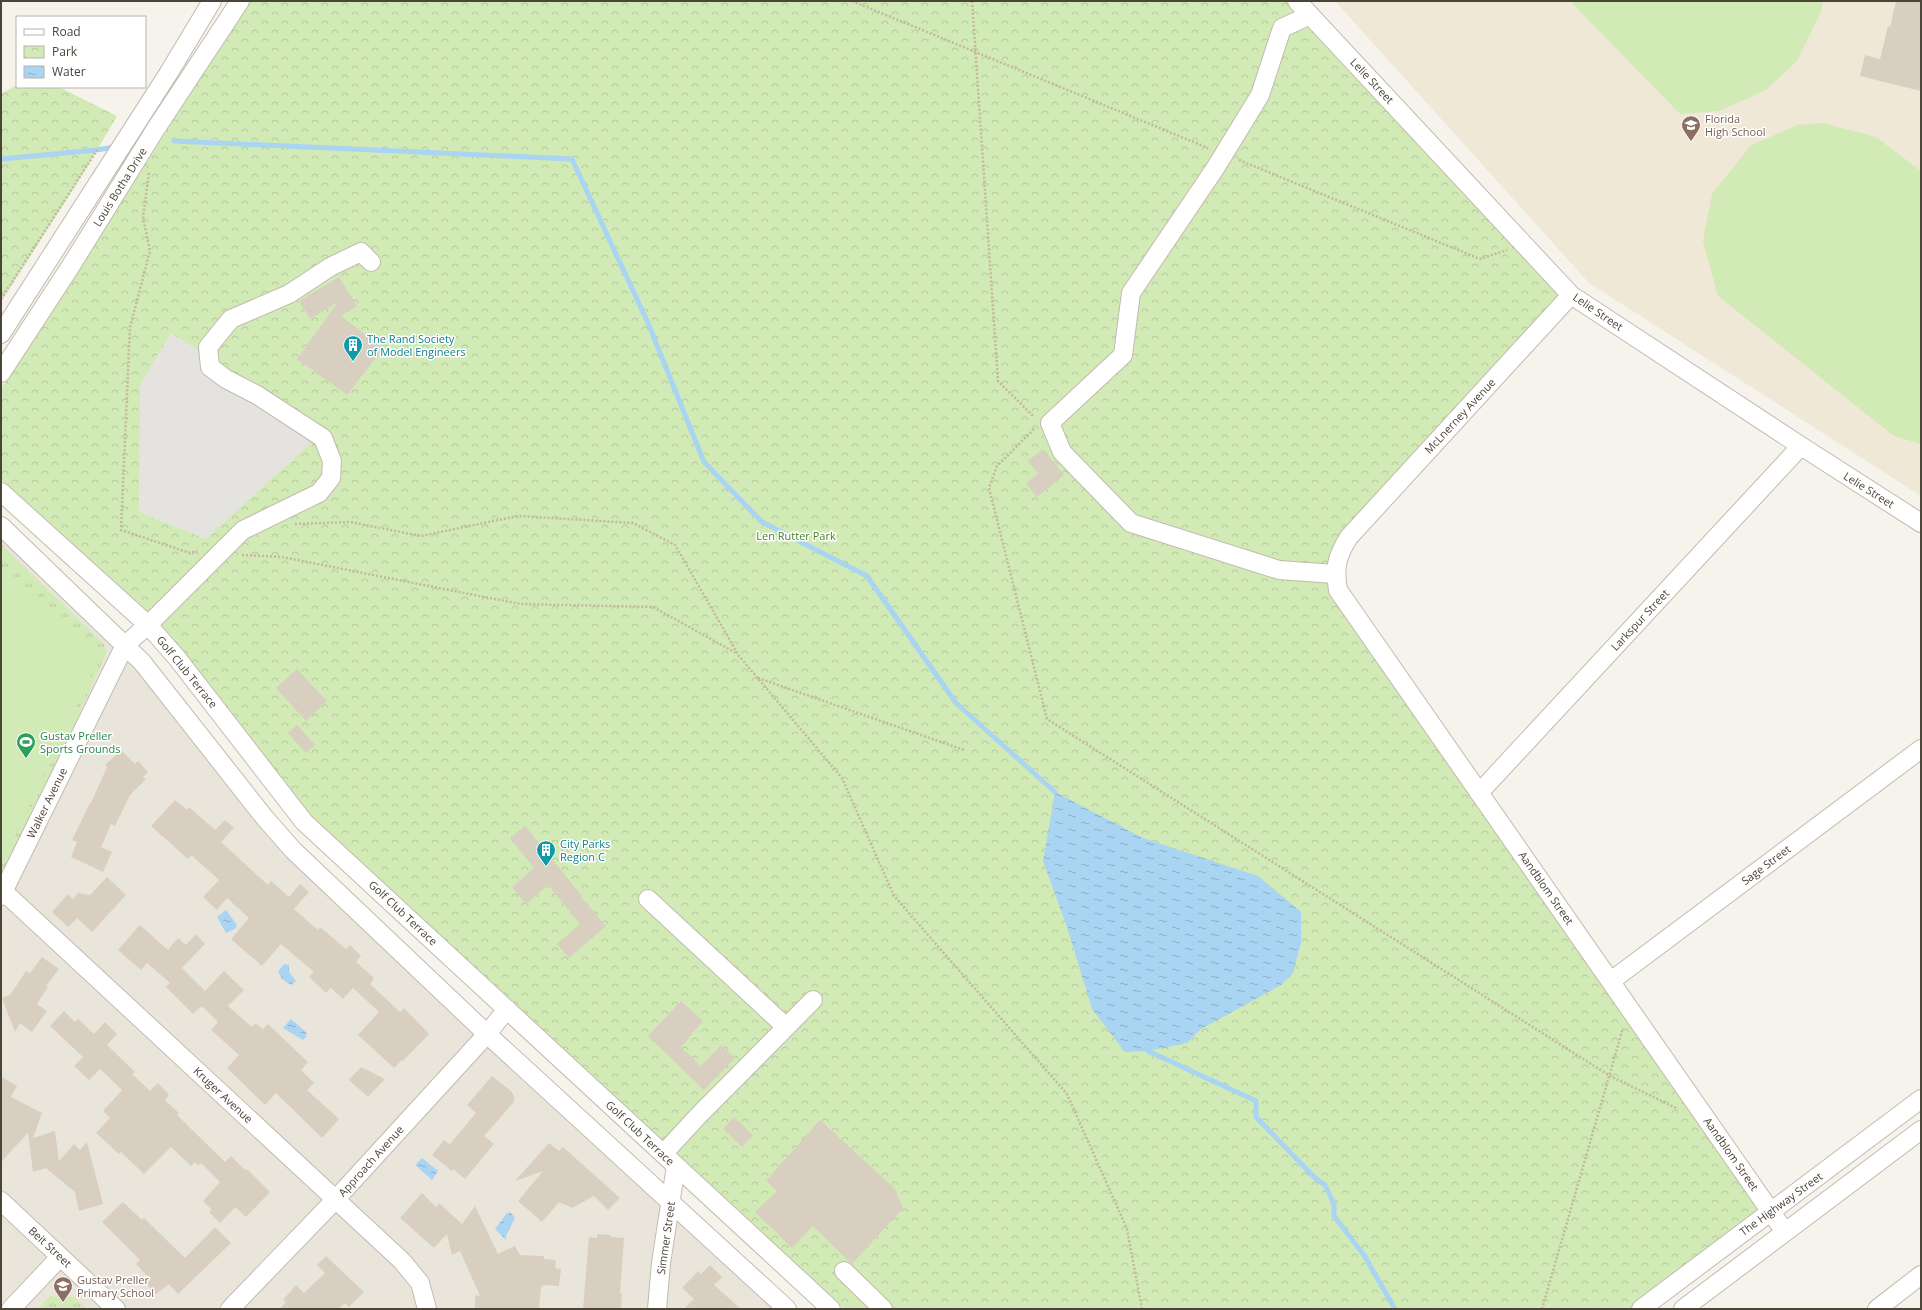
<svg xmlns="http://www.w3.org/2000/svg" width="1922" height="1310" font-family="'Open Sans',sans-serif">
<defs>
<pattern id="grass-tufts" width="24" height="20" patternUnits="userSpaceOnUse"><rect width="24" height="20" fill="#d2eab5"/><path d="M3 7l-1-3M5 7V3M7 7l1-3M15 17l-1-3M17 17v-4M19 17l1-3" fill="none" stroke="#b6ca9c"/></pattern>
<pattern id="park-crowns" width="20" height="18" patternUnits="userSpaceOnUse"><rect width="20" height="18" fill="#d2eab5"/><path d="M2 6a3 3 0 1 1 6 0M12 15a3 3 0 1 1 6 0" fill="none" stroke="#b6ca9c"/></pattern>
<pattern id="water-ripples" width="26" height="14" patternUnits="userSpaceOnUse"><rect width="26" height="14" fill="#a9d4f2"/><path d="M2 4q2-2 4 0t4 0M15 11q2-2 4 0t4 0" fill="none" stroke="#8caec5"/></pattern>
</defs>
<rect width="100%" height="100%" fill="#f6f3ec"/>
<path fill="#eae5da" d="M1,539l134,130 120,152 522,488h-776z"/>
<path fill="#efe8d6" d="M1335,1h586v495l-332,-213z"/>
<path fill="url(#grass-tufts)" d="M1,544l103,100 3,8 -51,113 -55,112z
M50,1296l24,1 13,12h-49z"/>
<path fill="url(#park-crowns)" d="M250,1h1040l275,294 -235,277 434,639 -131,98h-789l-534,-494 -119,-154 -37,-43 -153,-138v-92z
M17,85v2h42l58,29 -36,61 -80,125v-208z"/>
<path fill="#d2eab5" d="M1570,1h253l-2,11 -24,49 -31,29 -47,21 -39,3z
M1823,123l53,14 45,34v273l-27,-8 -176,-140 -15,-55 9,-47 39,-49 47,-20z
M1,565l99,91 -99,209z"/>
<path fill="#e5e3e0" d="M171,333l34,22 106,88 -105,96 -67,-27 1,-128z"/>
<path fill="url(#water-ripples)" d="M1055,792l88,46 115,38 43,36v31l-8,30 -12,12 -80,44 -14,14 -39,8 -23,1 -33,-43 -25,-82 -24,-66z
M226,910l11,15 -2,4 -9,4 -9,-16z
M284,964l5,1v7l7,9 -5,4 -9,-6 -4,-7z
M291,1019l16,14 -2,2 2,1 -4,4 -20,-12z
M422,1158l16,13 -6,9 -17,-15z
M510,1212l5,6 -9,18v4l-11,-11 12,-16z"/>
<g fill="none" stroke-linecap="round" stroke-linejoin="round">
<path stroke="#a9d4f2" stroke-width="5" d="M174,141l398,18 76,164 56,139 58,60 105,54 89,127 99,89
M1,159l95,-9 19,-3
M1148,1051l108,50v16l58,60 11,8 9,19v12l30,39 31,54"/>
</g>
<path fill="#d8cfc1" d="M1896,1h25v90l-61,-15 5,-21 15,4 8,-33 2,1z
M339,277l18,29 -16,10 42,32 -35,46h-2l-49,-35 42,-58 -29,18 -11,-18z
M1043,449l21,26 -27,22 -11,-14 12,-9 -10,-13z
M297,669l30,32 -21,20 -30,-33z
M297,725l18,20 -9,8 -18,-20z
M121,750l14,14 3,-3 10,11 -5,5 3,2 -16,16 -15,31 -4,-2 -10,23 11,5 -9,20 -32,-15 6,-15 -5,-2 18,-37h1l16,-36 -2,-2z
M175,800l12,10 2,-3 26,23 10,-10 9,8 -13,14 47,43 3,-4 18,16 11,-13 9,8 -15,17 24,21 2,-3 26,22 4,-4 11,11 -5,6 18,16 -4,6 30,28 4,-4 25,26 -26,27 -1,-1 -8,8 -36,-33 21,-23 -26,-24 -10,11 -12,-11 -5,5 -17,-16 5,-5 -33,-28 -19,22 -31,-27 18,-21 -22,-20 -10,12 -14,-13 16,-17 -28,-25 -3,4 -37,-33z
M525,826l57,70 -1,1 25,29 -37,32 -12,-14 23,-20 -32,-39 -22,19 -14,-17 22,-19 -24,-30z
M107,877l19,18 -34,37 -15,-14 -9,9 -16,-15 16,-18 5,5 5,-6 12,2z
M140,925l28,25 10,-12 8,7 10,-11 9,10 -23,24 23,23 19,-20 20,19 -16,16 24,21 3,-4 8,6 5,-5 40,38 -7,8 13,13 -7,7 32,29 -17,19 -46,-45 -11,12 -38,-37 12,-13 -28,-25 7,-8 -16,-16 -9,8 -27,-27 4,-4 -23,-20 -6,7 -23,-20z
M42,957l17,12 -13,17 2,1 -11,17 10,7 -15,21 -12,-9 -5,9 -13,-34 9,-4 15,-23 4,2z
M681,1001l22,20 -22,26 20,19 20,-21 14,13 -31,32 -56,-54z
M64,1011l11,11 3,-3 16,15 11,-12 12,12 -10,11 28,27 -3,2 18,17 8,-8 11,12 -4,5 14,13 -2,2 48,47 6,-6 14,14 2,-1 23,23 -24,25 -11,-10 -15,16 -11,-11 3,-2 -9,-9 17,-19 -19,-19 -3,3 -3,-4 -4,4 -20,-19 -27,27 -23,-22 -2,2 -23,-21 14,-15 -7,-7 19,-21 -22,-21 -11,11 -15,-14 9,-9 -33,-31z
M361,1067l24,12 -17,18 -19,-17z
M492,1076l19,15 3,5v6l-30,34 10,8 -29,35 -12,-10 -1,2 -20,-16 12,-15 6,4 26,-31 -9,-8z
M1,1077l16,9 -6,11 31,16 -9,25 22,-7 4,30 15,-17 6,6 7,-8 16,62 -24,7 -4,-19 -29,-24 -13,4 -5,-39 -27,29z
M734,1117l19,18 -11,12 -19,-18z
M820,1120l75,69 8,19 -51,56 -39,-38 -21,22 -37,-36 22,-21 -11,-10z
M549,1143l10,8 4,-4 57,51 -12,12 -14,-14 -22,12 -13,-6 -17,20 -24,-21 25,-30 -28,10z
M422,1193l14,14 3,-4 23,21 13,-18 23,48 17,-8 5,9 24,1v3l12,1 -1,8 6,1 -2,17 -16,-1v2h-2l-2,22h-64v-14l5,1 -20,-45 -8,4 -5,-21 -13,14 -34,-30z
M123,1202l19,18 2,-2 41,40 30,-31 16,16 -53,51 -9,-10 -13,10 -10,-10 4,-5 -14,-15 4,-4 -38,-38z
M597,1234l14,1v2l13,1 -4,55h2l-1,16h-38l6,-72 8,1z
M326,1256l38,36 -15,15 -4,-4 -6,6h-59l6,-7 -3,-2 13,-15 8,8 21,-20 -8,-8z
M710,1265l12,12 -8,8 27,24h-57l10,-10 -12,-11 16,-17 3,3z"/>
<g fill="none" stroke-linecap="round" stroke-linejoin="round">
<g stroke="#c2bbae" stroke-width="20">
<path id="minor" d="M1297,1l274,294 230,151 120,77
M1310,15l-28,13 -22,67 -44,72 -85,126 -8,62 -73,68 12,29 69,71 148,47 56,4
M1571,295l-222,242c-12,19 -15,30 -11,53l447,642
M1,334l167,-260 44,-73
M1,373l71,-109 83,-134 85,-129
M1,492l147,133 29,33 127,164 527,487
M1,526l141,136 122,155 29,33 194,184 300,275
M1479,793l322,-347
M3,891l399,370 18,22 7,26
M1,896l124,-251 23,-20 95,-95 76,-37 12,-15 1,-17 -9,-23 -66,-43 -31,-16 -16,-12 -2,-20 23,-28 58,-25 41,-27 31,-15 10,10
M648,899l138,128
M1611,981l310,-232
M663,1154l36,-39 114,-115
M1,1201l115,108
M844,1271l39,38
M11,1309l49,-52
M230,1309l106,-110 151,-165 20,-25
M657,1309l4,-46 15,-97
M1641,1309l280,-210
M1683,1309l238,-179
M1877,1309l44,-34"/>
</g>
<path stroke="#c4b79f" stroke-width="2.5" stroke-dasharray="2 2" stroke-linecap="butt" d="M852,1l356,147
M972,1l26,380 36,36
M1239,160l241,99 27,-9
M149,173l-6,44 7,34 -20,76 -9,203 69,23 7,-2
M1,299l96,-149
M1034,429l-37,37 -8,22 58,231 563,357 68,33
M295,524l55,-2 71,14 97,-20 115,7 42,22 64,111 103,122 52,118 173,198 60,135 15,80
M242,555l40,2 238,47 133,3 83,46
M758,678l206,72
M1542,1309l81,-281"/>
<use href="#minor" stroke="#fff" stroke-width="18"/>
</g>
<defs>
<g id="school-pin" transform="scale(1)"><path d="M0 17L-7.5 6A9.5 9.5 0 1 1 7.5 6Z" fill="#8d6e63" stroke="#fff"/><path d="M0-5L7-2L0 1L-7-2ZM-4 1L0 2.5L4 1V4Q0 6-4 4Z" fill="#fff"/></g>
<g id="building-pin" transform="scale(1)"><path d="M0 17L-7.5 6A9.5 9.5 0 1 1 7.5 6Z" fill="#0f9aa8" stroke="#fff"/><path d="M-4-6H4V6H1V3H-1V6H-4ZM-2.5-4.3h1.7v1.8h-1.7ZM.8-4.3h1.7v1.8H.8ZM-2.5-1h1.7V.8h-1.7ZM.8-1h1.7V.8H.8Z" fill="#fff"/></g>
<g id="stadium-pin" transform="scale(1)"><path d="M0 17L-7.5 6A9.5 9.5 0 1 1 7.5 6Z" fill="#2e9e5b" stroke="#fff"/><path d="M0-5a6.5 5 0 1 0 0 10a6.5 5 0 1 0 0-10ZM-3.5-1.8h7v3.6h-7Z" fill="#fff"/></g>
</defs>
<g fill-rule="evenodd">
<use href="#school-pin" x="1691" y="125"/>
<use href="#building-pin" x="353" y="345"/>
<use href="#stadium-pin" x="26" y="742"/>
<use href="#building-pin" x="546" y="850"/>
<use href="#school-pin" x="63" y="1286"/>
</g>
<g text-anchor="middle" stroke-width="3" stroke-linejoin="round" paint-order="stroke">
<g font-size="11" fill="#4b4439" stroke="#fff">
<text transform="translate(1372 81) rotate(47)" y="4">Lelie Street</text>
<text transform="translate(120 187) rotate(-58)" y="4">Louis Botha Drive</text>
<text transform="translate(1598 312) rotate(34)" y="4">Lelie Street</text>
<text transform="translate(1460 416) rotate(-47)" y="4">McLnerney Avenue</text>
<text transform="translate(1869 490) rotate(32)" y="4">Lelie Street</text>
<text transform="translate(1640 620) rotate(-47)" y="4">Larkspur Street</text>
<text transform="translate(187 672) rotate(51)" y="4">Golf Club Terrace</text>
<text transform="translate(47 803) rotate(-64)" y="4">Walker Avenue</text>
<text transform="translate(1766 865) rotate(-37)" y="4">Sage Street</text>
<text transform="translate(1546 888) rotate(55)" y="4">Aandblom Street</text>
<text transform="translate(403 913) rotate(43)" y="4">Golf Club Terrace</text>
<text transform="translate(223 1095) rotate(43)" y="4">Kruger Avenue</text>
<text transform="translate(640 1133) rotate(43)" y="4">Golf Club Terrace</text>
<text transform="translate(1731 1154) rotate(55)" y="4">Aandblom Street</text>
<text transform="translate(371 1161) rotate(-48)" y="4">Approach Avenue</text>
<text transform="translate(1781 1204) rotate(-36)" y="4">The Highway Street</text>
<text transform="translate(666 1238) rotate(-82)" y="4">Simmer Street</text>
<text transform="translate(50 1247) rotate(43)" y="4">Beit Street</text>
</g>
<g font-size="11" fill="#785e54" stroke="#fff" text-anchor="start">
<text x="1705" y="123">Florida<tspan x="1705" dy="13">High School</tspan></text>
<text x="77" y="1284">Gustav Preller<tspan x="77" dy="13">Primary School</tspan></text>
</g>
<g font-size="11" fill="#0d838f" stroke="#fff" text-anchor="start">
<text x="367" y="343">The Rand Society<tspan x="367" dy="13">of Model Engineers</tspan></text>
<text x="560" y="848">City Parks<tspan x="560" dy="13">Region C</tspan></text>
</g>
<g font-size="11" fill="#4a7f2a" stroke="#fff">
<text x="796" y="540">Len Rutter Park</text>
</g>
<g font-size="11" fill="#27864d" stroke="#fff" text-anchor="start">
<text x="40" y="740">Gustav Preller<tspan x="40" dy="13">Sports Grounds</tspan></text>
</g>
</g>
<rect width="1922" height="1310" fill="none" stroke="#4b4439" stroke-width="4"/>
<rect x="16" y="16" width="130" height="72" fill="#ffffff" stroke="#b7b4b0"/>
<rect x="24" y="29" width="20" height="6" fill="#ffffff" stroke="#b7b4b0"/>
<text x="52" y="36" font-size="12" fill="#4b4439">Road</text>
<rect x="24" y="46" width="20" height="12" fill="url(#park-crowns)" stroke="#b7b4b0"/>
<text x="52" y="56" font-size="12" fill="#4b4439">Park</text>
<rect x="24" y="66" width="20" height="12" fill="url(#water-ripples)" stroke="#b7b4b0"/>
<text x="52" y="76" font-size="12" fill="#4b4439">Water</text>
</svg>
